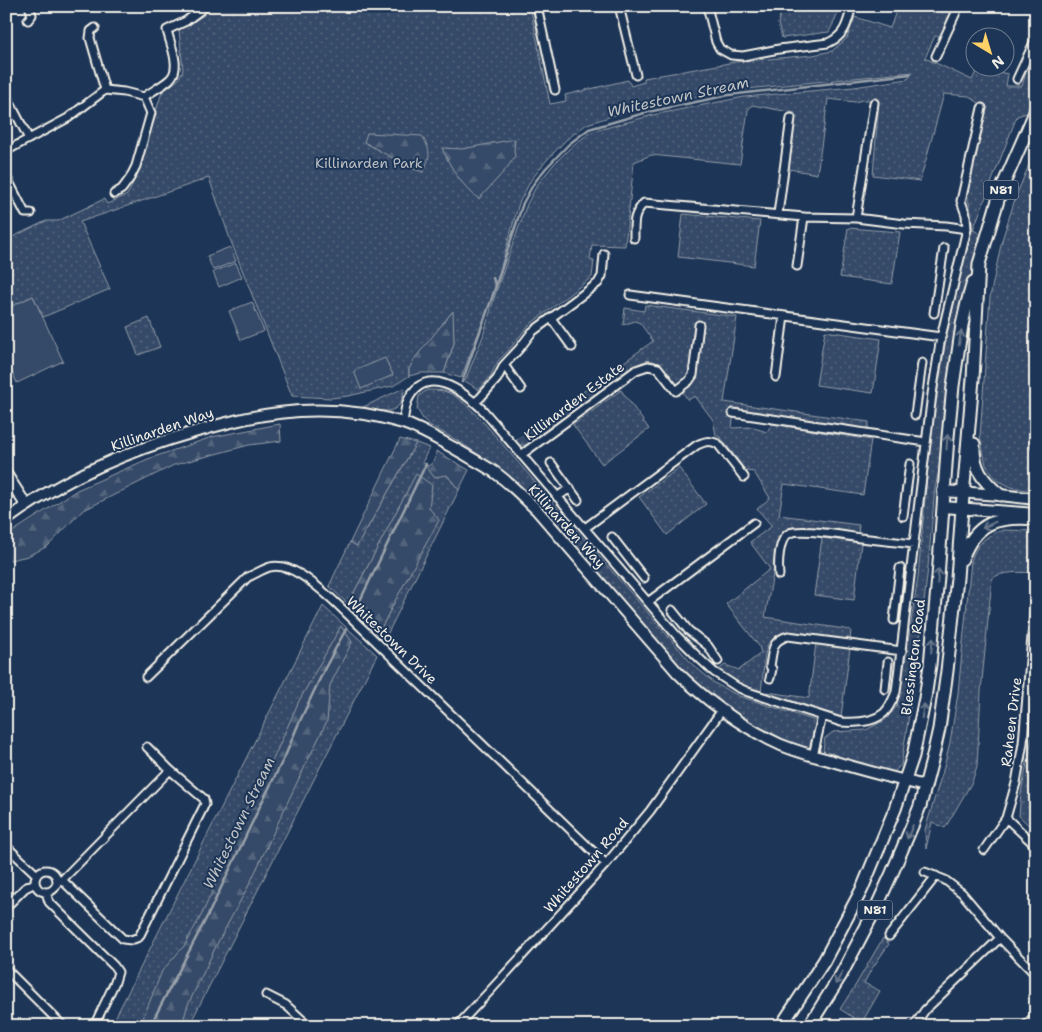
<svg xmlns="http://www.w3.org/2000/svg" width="1042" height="1032" font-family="'Shantell Sans',sans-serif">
<defs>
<pattern id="grass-dots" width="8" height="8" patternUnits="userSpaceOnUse" patternTransform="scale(1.25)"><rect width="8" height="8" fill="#354a67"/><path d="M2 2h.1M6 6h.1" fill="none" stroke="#53657d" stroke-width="1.8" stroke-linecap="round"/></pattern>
<pattern id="forest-firs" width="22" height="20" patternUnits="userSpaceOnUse" patternTransform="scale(1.25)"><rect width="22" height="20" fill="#354a67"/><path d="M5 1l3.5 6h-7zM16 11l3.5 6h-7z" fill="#53657d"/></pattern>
</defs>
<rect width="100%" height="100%" fill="#1d3557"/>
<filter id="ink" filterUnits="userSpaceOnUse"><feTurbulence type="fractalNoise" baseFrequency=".02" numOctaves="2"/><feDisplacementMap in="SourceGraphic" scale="10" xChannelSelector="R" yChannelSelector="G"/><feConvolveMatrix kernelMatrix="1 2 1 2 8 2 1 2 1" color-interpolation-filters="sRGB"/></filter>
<g filter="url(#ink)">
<path fill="url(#grass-dots)" stroke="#949ea8" d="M209,6h321l20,98 16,-3 -1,-6 63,-15 3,6 13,-4v-4l91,-16 78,-7 19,-4 15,-13 8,-21 35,11 8,-22h57l-14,30h-6l-10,22 47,22 6,-12h2l28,6 -2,12h16l5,-17 9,-18v43l-9,19 -10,3 -44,114 6,3 -7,46 -10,92 -27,117 -7,79 -11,98 -16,100 -9,9 -64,-18 -5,-6 2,-12 8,-6 33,-2 19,-10 12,-14 7,-38 14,-91 13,-145 15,-94 15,-67 7,-24 3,-15 2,-2 -3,-24 -2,-7 -1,-9 19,-82 -17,-12 -25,-2 -24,87 -47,-6 6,-75h-17l-7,2 -27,-3 -11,75 -28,-5 6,-56 -43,-8 -4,5 -8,54 -89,-9 -17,7 -9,84 -33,-1 -2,15 4,1 -2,16 -64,49 -19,24 -11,11 -8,16 -11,13 -14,-9 18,-45 13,-44 31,-88 10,-19 17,-21 18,-18 19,-14 62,-17 91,-18 110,-10 54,-8 5,-7 -186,19 -58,12 -54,12 -28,9 -21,16 -19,20 -16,20 -12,23 -27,95 -31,80 -17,-5 10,-30 -2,-31 -43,57v7l-16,10 -45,10 -17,2 -39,-2 -62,-157 -21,-61 -129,44 30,67 -67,28 -10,-21 -27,13v-69l40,-19h12l46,-22 3,5 20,-9 4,-7 31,-96 16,-12 5,-10 -4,-40 25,-15z
M782,6h58l-6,16 -5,10 -47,6 -4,-14z
M1036,148v216l-6,82h6v46l-25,-5 -16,-8 -9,-14 -6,-29 10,-139 12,-57 14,-44z
M683,214l77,7 -6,45 -76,-9z
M848,228l52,4 -8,52 -52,-7z
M645,305l92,12 -13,85 145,20 -1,8 -134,-17 -2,15 19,-1 16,5 5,-8 99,16 -8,55 -79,-11 -5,31 80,10 -1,9 -65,-7 -5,1 -8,8 -15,81 86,13 -1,10 -63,-9 -10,4 -9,9 -3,10 -4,39 -16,-6 -28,-16 8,-6 14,5 22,-17 -2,-7 -33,-42 44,-35 -20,-27 22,-16 -15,-17 13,-11 -16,-26 -8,-1 -25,-33 -5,-3 -3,-15 -18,-24 -7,4c-7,-10 -24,-36 -35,-39 -6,-2 -13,2 -19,5l-102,76 -6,3h-10l-2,-3 139,-101 -13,-18 -5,-2 -12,4 2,-17 19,3z
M149,318l11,29 -22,8 -11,-28z
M825,331l56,8 -8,54 -57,-8z
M404,388l1,1c-2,5 -3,12 -6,16 -8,11 -26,4 -36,2z
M427,390c6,0 12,0 17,1 17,5 29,21 41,33l208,241 23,19 23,12 77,25 -7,28 -25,-8 -26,-13 -37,-23 -33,-25 -149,-175 -37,-35 -44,-29 -27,-15 -8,-7 -6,-10 2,-13z
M621,390l28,39 -47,35 -29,-39z
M416,443l14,5 -3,4 -4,9 2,4 22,10 12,15 -74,149 -7,-5 17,-33 34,-93 -13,-33 -68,129 -19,-18 21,-44 7,4z
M679,468l27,36 -39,31 -28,-38z
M1004,530l32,1v42c-11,-1 -37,-2 -44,6l-11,112 -4,75 -5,16 -27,46 -13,-6 -6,27 -1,-19 19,-63 6,-25 8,-49 13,-132c5,-17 16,-27 33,-31z
M822,538l39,5 -7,57 -40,-5z
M323,606l54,49 -188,371h-78z
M816,643l34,5 -9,69 -75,-22 1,-3 42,6z
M1035,704h1v128l-17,-16 2,-23 12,-60z
M883,938l6,6 -18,26 -7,13 16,8 -20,35h-6l3,-6 -17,-11 15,-23z"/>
<path fill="url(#forest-firs)" stroke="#949ea8" d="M367,133l55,3c9,15 9,20 1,36l-13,-4 -46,-26z
M515,139l-1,12 1,5 -8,12 -28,31c-17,-13 -29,-32 -37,-51l20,1z
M453,311l1,32 -10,30h-23l-12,3v-7l6,-11z
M280,424l1,17 -32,4 -75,20 -92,46 -34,35 -20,10 -22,5v-25l71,-46 71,-31 64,-22z
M400,439l16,4 -59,103 -7,-4z
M436,451l33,19 -10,20 -12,-15 -13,2 -9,-12 3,1c6,-3 8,-10 8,-15z
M416,474l16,11 -3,23 10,12 -44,81 -17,33 -30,-30z
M341,626l11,16 -22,43 -3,36 -37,76 -40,86 -32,59 -31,65 -5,19h-42l22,-55 22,-25 18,-32 36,-79c1,-18 13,-36 24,-51l37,-83z"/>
<path fill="#354a67" stroke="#949ea8" d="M230,247l6,14 -23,9 -6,-14z
M236,263l6,14 -23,10 -6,-15z
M33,296l30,65 -46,22 -11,-25v-49z
M252,302l12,29 -23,9 -12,-29z
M385,358l8,17 -32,14 -7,-18z"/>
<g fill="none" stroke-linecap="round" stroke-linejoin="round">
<path stroke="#9aa2ab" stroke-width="2.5" d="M493,278l3,8
M462,382l30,-84 31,-95 11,-20 12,-15 23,-24 20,-15 59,-17 81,-17 182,-21
M355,611l71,-147
M150,1026l58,-111 53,-111 25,-50 12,-29 27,-57 21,-39"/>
<g stroke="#f4f1e8" stroke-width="11">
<path id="street" d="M537,6l18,84
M619,6l17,69
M707,6l9,36 4,7 11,6 12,1 36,-7 49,-6c18,-8 19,-20 24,-37
M28,20l4,-5 -3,-9
M95,28l-4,3 -1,7 15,52
M936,56l23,-50
M1017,79l19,-41
M6,95l23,44
M6,151l62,-33 37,-28 19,2 20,5c8,-6 20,-12 26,-18 12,-11 0,-35 -3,-49l19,-9 16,-12 1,-3
M6,176l19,37h6
M114,194l8,-5 8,-11 6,-12 15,-53 -7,-16
M778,214l13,-96
M856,218l18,-115
M967,229l-1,-14 -5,-14 21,-93
M797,266l7,-49
M630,295l311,42
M934,313l10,-65
M551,318l21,29
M504,365l17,24
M776,377l8,-61
M475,402l5,-4 17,-19 7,-14 15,-16 13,-17 66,-49 4,-7 2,-22
M733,413l193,29
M915,415l7,-52
M403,423c1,-7 2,-16 5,-23 18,-37 55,-9 75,10l194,226 23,23 14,13 23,15 11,5 93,30c14,1 31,1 43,-9 6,-6 9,-14 12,-21l36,-298 9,-57 26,-108 -21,-3 -42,-2 -48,-6 -52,-1 -160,-14c-11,12 -10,19 -10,35
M1035,446l1,-9
M521,455l115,-85 12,-4 10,2 18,23 13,-10 4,-6 6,-50
M551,463l27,37
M557,497l13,-9
M903,516l7,-52
M585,528l112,-83c9,-4 13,-5 21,-1l26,33
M612,537l32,41
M779,575c-1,-11 -1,-37 11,-42 11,-5 57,3 70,5 18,2 36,4 54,6
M648,602l106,-79
M672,610l16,20 20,16 10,15
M894,620l6,-52
M146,677l102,-100c7,-3 15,-8 22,-10 22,-5 48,20 64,34l272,263
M770,678l2,-9 -2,-3c3,-16 1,-25 18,-30l114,15
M885,689l3,-27
M147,747l23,23
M813,756l9,-40
M1006,818l30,28
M6,846l31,29
M984,850l22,-32 10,-35 7,-40 13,-154
M35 881a11 11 0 1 1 22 0a11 11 0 1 1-22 0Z
M925,872l20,8 17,13 38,45 36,37
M57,881l5,-1 108,-110 34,29 1,5 -66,133 -8,3 -8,-1 -61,-59
M46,892l3,10 65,64 4,6 -3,10 -21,44
M6,907l19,-19 10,-5
M889,936l47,-60
M6,969l57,57
M266,995l20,10 23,21
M457,1026l32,-34 117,-128 44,-53 72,-101
M836,1026h3
M914,1026l11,-16 75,-72
M1025,1026l11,-11"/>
</g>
<g stroke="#f4f1e8" stroke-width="14">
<path id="secondary" d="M6,474l20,31
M943,491l57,4 36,4
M943,507l93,7
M6,520c56,-41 121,-69 188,-88 28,-8 56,-16 85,-19 41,-5 84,-2 124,10 18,6 34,16 51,25 13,8 27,15 39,23 16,11 29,25 43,38l142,164c31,30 64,54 103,72 15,6 32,11 48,15 32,10 64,18 96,26"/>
</g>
<g stroke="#f4f1e8" stroke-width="15">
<path id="primary" d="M974,444c-1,24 8,36 26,51
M962,559c14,-38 36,-43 74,-40
M781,1026l43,-65 38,-72 33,-80 18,-53 12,-58 5,-33 8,-88 10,-140 5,-51 9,-61 5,-22 6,-21
M809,1026l32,-51 35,-67 16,-35 20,-47 8,-20 12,-46 7,-31 8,-58 10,-93 5,-70 11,-129 6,-115 22,-74 35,-80"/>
</g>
<use href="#street" stroke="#1d3557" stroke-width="7"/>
<use href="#secondary" stroke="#1d3557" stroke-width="10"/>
<use href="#primary" stroke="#1d3557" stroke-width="11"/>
</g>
<defs><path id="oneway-shaft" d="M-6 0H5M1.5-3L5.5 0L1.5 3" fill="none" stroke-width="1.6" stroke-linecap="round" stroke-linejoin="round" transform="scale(1.25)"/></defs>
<g stroke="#68778a">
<use href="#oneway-shaft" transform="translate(960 338) rotate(-80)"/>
<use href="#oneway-shaft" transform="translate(947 442) rotate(-86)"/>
<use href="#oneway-shaft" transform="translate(989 525) rotate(154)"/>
<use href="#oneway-shaft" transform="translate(938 576) rotate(-85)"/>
<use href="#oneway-shaft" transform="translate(932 645) rotate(-84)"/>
<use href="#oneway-shaft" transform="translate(923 711) rotate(-79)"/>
<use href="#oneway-shaft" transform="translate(910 832) rotate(113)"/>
<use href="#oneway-shaft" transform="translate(839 978) rotate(120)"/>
</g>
</g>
<g text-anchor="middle" stroke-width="4" stroke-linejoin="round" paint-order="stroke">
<g fill="#1d3557" stroke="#b4b9bc" stroke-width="1">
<rect x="983.5" y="180.5" width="35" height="19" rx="4"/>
<rect x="857.5" y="900.5" width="35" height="19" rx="4"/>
</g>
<g font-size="12" font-weight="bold" fill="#f4f1e8">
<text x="1001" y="194">N81</text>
<text x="875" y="914">N81</text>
</g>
<g font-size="14" fill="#bbbfc1" stroke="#1d3557">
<text x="369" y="168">Killinarden Park</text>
</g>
<g font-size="14" fill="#f4f1e8" stroke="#1d3557">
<text transform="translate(574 401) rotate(-37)" y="5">Killinarden Estate</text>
<text transform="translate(162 429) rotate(-19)" y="5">Killinarden Way</text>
<text transform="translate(567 526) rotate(48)" y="5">Killinarden Way</text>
<text transform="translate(392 640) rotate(44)" y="5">Whitestown Drive</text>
<text transform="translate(913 657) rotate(-83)" y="5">Blessington Road</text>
<text transform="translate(1011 722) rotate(-83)" y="5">Raheen Drive</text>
<text transform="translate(586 865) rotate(-49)" y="5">Whitestown Road</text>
</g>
<g font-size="15" font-style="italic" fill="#c0c3c4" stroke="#1d3557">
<text transform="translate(678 97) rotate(-12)" y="5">Whitestown Stream</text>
<text transform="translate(239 823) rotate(-64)" y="5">Whitestown Stream</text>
</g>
</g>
<rect width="1042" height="1032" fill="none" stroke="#1d3557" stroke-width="25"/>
<rect x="12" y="12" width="1017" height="1007" fill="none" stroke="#f4f1e8" stroke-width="2" filter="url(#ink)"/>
<g transform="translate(990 52) rotate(142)"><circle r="24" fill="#1d3557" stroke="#738091"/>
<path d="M0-4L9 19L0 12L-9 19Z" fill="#ffd166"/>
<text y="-8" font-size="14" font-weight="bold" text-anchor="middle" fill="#f4f1e8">N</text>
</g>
</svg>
